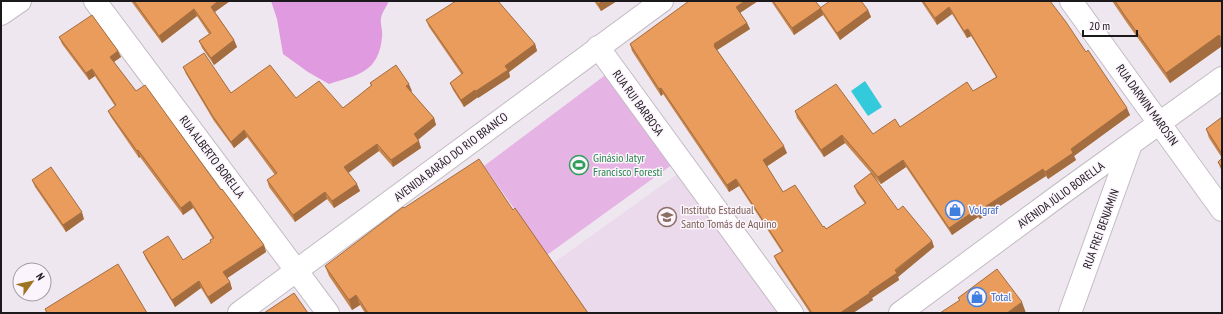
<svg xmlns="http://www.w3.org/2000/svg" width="1223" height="314" font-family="'PT Sans Narrow',sans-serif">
<rect width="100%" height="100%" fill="#efe7ef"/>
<path fill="#eadaec" d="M683,170l99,143h-194l-36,-49z"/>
<path fill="#e5b3e4" d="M608,73l65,91 -126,91 -63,-89z"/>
<path fill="#e09adf" d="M271,1h118c-2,5 -7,11 -8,17 -1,6 2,13 1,19 -3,35 -24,38 -53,47l-21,-12 -25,-18 -6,-35z"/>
<path fill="#33cadb" d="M865,81l17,26 -14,9 -17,-25z"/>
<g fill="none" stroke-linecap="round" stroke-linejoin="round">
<g stroke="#c4bcc4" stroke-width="24">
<path id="minor" d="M95,1l233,312
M1071,1l151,209
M1,14l19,-13
M598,47l194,266
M1070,313l61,-169"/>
</g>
<g stroke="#c4bcc4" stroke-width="24">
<path id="major" d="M239,313l423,-312
M900,313l161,-119 161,-116"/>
</g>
<use href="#minor" stroke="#fff" stroke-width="22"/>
<use href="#major" stroke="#fff" stroke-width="22"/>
</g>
<path fill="#c8864f" d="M131,1h99l-15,11 19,28 3,7 -23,18 -12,-17 -3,-7 10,-7 -12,-18 -35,27z
M594,1h23l-16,10z
M689,1h69l-18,12 7,10 3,6 -33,21 70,103 -20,13 16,26 40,35 3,2 39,-25 -8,-11 -3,-7 17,-13 -26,-30 -21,14 -27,-39 -2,-7 78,23 27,-7 73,-36 23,-14 -25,-41 -4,2 -15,-24 -15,11 -16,-24h129l80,114 -56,41 2,4 -28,19 -2,-3 -66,43 -2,-2 -26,18 -46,-68 -25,17 -10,-10 27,36 34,31 2,6 -36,30 1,3 -27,18 1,2 -20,13h-43l-33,-50 -3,-7 8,-4 -43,-66 -10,6 -66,-98 -2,2 -29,-45 -2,-7 59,-42z
M771,1h44l6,7 47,2 3,7 -31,23 -17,-25 -29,20z
M1112,1h110v45l-52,37 -43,-60z
M426,20l109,24 2,7 -28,21 1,5 -32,21v-1l-14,10 -11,-17 -3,-7 12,-8 -33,-48z
M59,37l59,14 3,6 -7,5 22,29 85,99 43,55 2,7 -39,26 3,4 2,7 -21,15 -10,-16 -26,19 -29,-48 -3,-7 40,8 28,-18 -1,-2 3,-1 -20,-31 -10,7 -43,-58 -1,1 -28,-41 -3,-6 7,-5 -20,-30 -6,4 -27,-36z
M183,67l48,26 65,5 47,10 28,-22 -1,-3 42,8 -1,1 23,26 2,7 -18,15 3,8 -28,19 -14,-16 -31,21 12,19 -26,17 -7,-9 -32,23 -26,-35 -2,-7 8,-5 -28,-38 -13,11 -20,-27 -28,-47z
M1222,117v41l-13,-20 -3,-9z
M1222,158v14l-4,-10z
M32,180l52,39 -18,13 -31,-45z
M404,208l109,2 75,103h-223l-5,-8 -8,5 -23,-34 -4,-10z"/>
<path fill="#a36d40" d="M218,1h12l-17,12 -2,-6z
M603,1h14l-16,10 -3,-7z
M745,1h13l-20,13 -2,-7z
M949,7l3,7 -15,11 -2,-7z
M821,8l2,7 -29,20 -2,-7z
M194,9l3,7 -35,27 -3,-7z
M868,10l3,7 -31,23 -3,-7z
M747,23l3,6 -33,21 -3,-4v-2z
M968,29l3,7 -4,2 -3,-7z
M1219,35l3,9v2l-52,37 -4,-10z
M234,40l3,7 -23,18 -3,-7z
M535,44l2,7 -28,21 1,5 -32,21 -2,-7 29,-25z
M118,51l3,6 -9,6 -2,-6z
M92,69l3,7 -6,4 -3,-7z
M409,84l3,7 -4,2 -2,-7z
M661,88l2,6 -2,2 -2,-7z
M475,90l3,7 -14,10 -3,-7z
M1127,108l3,7 -56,41 2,4 -28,19 -3,-7 26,-23z
M434,118l2,7 -20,16 -2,-7z
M244,130l3,7 -13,11 -3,-6z
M842,135l3,8 -21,14 -3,-7z
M419,141l2,7 -28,19 -2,-7z
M377,144l2,7 -32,23 -3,-7z
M784,146l3,7 -21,14 -3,-7z
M138,150l2,7 -1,1 -2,-7z
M903,160l3,7 -25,17 -3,-7z
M1043,169l3,7 -66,43 -3,-7z
M736,179l3,7 -10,6 -2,-7z
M357,184l3,7 -26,17 -2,-7z
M325,192l2,7 -32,23 -2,-7z
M190,201l3,7 -10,7 -2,-7z
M976,210l2,7 -26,18 -3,-7z
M82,212l2,7 -18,13 -3,-7z
M932,241l2,6 -36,30 1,3 -27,18 1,2 -20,13h-13l29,-21z
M264,245l2,7 -40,27 -3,-7z
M199,281l2,7 -26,19 -3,-7z
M230,282l2,7 -21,15 -3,-7z
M356,295l4,10 -8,5 -3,-10z
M1022,302l4,11h-19z"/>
<path fill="#e99c5c" stroke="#a36d40" d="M134,1h84l-7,6 23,33 -23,18 -12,-17 12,-8 -17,-24 -35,27z
M456,1h42l37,43 -30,22 3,4 -32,21 -1,-1 -14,10 -11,-17 13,-10 -37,-53z
M596,1h7l-5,3z
M689,1h56l-9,6 11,16 -33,21 1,1 -1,1 70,100 -21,14 20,32 12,-7 28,42 1,-1 2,3 40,-26 -12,-17 17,-13 27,37 5,-4 29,35 -37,29 2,3 -28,19 1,1 -30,20h-28l-38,-57 9,-5 -47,-72 -9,6 -66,-97 -2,1 -29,-45z
M773,1h42l6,7 -29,20z
M830,1h31l7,9 -31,23 -17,-25z
M923,1h127l16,21 20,30 2,-2 39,58 -56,41 2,4 -28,19 -2,-3 -66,43 -1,-2 -27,18 -46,-68 -25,17 -36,-42 -21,15 -26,-39 41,-27 37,50 22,-15 5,8 67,-45 6,9 24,-14 -29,-48 -4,2 -15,-24 -14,11z
M1115,1h107v35l-2,1 -1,-2 -53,38 -43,-60z
M92,15l26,36 -8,6 26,34 9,-6 76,105 1,-1 42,56 -41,27 7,10 -22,15 -9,-16 -27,19 -29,-48 25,-16 15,24 28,-18 -1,-2 4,-2 -24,-37 -9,7 -43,-58 -1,1 -29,-40 8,-6 -24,-36 -6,4 -27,-36z
M204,53l27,40 39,-28 26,33 23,-17 24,27 29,-23 -2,-2 26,-18 13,19 -3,2 28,32 -20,16 5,7 -28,19 -14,-16 -33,23 13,17 -25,17 -7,-9 -32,23 -26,-35 10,-7 -33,-43 -13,12 -19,-27 -29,-48z
M1222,117v37l-16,-25z
M1222,158v10l-4,-6z
M479,159l34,51 2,-2 73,105h-220l-12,-18 -7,5 -24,-34 78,-59 1,1z
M51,167l31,45 -19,13 -31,-45z
M118,264l29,49h-100l-2,-4z
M997,269l25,33 -15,11h-67l20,-13 -2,-2z
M294,293l14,20h-44z"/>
<defs>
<g id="stadium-ring" transform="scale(1)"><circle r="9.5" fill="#fcf4fc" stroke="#2e9e5b" stroke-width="1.5"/><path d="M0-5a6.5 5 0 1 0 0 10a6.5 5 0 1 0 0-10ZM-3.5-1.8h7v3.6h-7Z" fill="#2e9e5b"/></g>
<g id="shop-ring" transform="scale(1)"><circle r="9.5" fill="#fcf4fc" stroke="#3f7fe0" stroke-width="1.5"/><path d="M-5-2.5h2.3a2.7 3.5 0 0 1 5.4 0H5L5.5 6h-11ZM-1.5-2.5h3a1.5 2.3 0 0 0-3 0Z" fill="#3f7fe0"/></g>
<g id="school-ring" transform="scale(1)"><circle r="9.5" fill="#fcf4fc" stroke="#8d6e63" stroke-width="1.5"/><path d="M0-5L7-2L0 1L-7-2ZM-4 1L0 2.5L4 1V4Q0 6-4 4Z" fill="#8d6e63"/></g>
</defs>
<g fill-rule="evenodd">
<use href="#stadium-ring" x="579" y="165"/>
<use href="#shop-ring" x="955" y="210"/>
<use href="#school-ring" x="667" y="217"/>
<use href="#shop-ring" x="977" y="297"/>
</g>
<g text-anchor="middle" stroke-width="3" stroke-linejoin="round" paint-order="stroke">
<g font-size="12" fill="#1c191c" stroke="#fcf4fc">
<text transform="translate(638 103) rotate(54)" y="4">RUA RUI BARBOSA</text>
<text transform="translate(1147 105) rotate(54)" y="4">RUA DARWIN MAROSIN</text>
<text transform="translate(212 157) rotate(53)" y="4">RUA ALBERTO BORELLA</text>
<text transform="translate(451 157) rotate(-37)" y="4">AVENIDA BARÃO DO RIO BRANCO</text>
<text transform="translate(1061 195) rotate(-36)" y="4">AVENIDA JÚLIO BORELLA</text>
<text transform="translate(1101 229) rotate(-70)" y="4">RUA FREI BENJAMIN</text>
</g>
<g font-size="12" fill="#27864d" stroke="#fcf4fc" text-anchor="start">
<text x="593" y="162">Ginásio Jatyr<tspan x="593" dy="14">Francisco Foresti</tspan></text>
</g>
<g font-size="12" fill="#785e54" stroke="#fcf4fc" text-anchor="start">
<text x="681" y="214">Instituto Estadual<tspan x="681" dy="14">Santo Tomás de Aquino</tspan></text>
</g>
<g font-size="12" fill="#366cbe" stroke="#fcf4fc" text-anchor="start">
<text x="969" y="214">Volgraf</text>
<text x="991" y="301">Total</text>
</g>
</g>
<rect width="1223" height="314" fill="none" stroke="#1c191c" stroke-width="4"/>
<g transform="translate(32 282) rotate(57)"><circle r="19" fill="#fcf4fc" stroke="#a29ca2"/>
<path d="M0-3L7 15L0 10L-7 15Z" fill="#9e7422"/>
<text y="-6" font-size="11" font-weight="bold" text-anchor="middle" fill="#1c191c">N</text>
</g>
<path d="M1083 30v6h54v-6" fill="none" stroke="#1c191c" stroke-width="2"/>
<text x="1089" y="30" font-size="12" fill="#1c191c" stroke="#fcf4fc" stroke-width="3" paint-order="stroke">20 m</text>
</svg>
